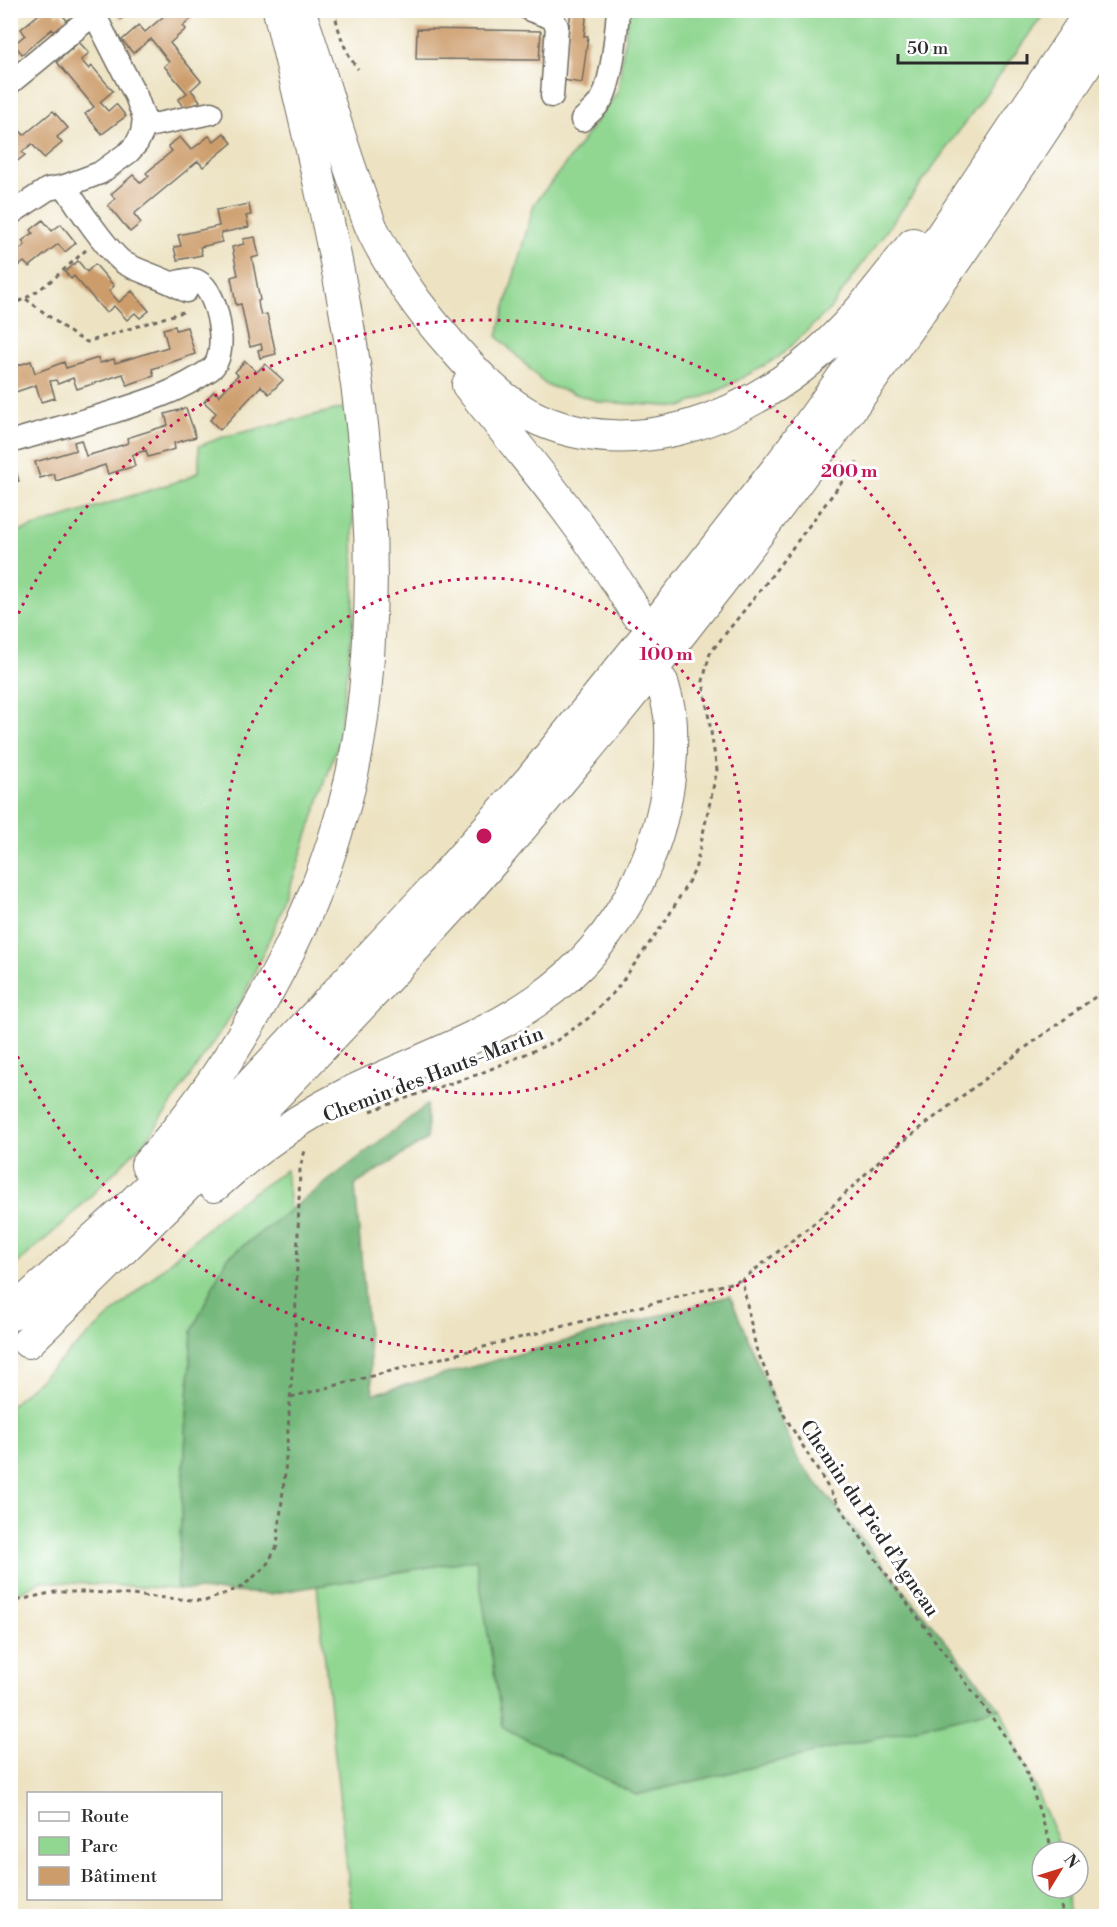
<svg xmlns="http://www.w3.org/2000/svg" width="1117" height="1927" font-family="'Libre Bodoni',serif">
<rect width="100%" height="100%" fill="#fff"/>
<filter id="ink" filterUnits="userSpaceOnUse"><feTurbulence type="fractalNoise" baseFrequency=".0167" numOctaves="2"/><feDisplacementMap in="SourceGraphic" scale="12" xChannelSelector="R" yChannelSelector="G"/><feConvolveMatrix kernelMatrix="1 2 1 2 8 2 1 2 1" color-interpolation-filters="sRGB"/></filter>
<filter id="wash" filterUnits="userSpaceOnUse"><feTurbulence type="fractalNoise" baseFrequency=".008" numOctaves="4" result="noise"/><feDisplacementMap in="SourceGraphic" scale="24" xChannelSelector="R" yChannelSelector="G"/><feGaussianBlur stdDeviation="1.35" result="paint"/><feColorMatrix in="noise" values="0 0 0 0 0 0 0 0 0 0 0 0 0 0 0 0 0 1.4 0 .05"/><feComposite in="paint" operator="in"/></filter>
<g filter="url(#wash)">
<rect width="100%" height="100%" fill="#ede3c3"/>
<path fill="#91d792" stroke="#5e815e" stroke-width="1.5" d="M493,10l1,4 -137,-1 -1,-2z
M628,11h418l-217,299 -50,47 -55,31 -43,19 -80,-5 -55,-17 -49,-49 37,-132 39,-50 45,-63z
M352,406l2,208 -16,129 -54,163 -41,92 -94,139 -82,83 -56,49v-735l177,-56 11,-7v-25l24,-9z
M286,1170l4,40 -64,49 -34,72 -15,258 -137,-8 -29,16 -1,-191 216,-195z
M476,1559l27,168 133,68 364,-87 63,144h-21v36h26l1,28h-717l-35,-330z"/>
<path fill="#74b87c" stroke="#507254" stroke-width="1.5" d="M427,1105v34l-72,46 18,209 357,-98 68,164 202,248 -364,87 -133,-68 -27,-168 -206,35 -93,-5 15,-258 34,-72z"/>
<g id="blocks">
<path fill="#cc9c6b" d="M44,10h10l3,5 3,-3 10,12 -13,11 -5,-6 -30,25 -8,-10 11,-9 -4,-6z
M113,10h19l-11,9z
M171,10h19l-3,3 5,5 -9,8 3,3 -16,14 31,38 -10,9 9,11 -13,11 -9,-12 9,-7 -23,-27 5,-4 -18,-23 -18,14 -11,-13 17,-15 6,7z
M571,10h16l-3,26h4l-6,47 -19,-3z
M417,29l124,2 -2,29 -123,-1z
M79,42l10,11 -8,7 8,9 3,-3 21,25 -13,11 8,9 8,-7 10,12 -24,18 -17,-20 9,-7 -37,-45z
M53,111l15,17 -11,9 5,6 -18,15 -12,-14 -10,8 3,3 -15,12v-30l9,-7 5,5z
M224,133l8,10 -29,24 -5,-6 -64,53 7,9 -11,9 -22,-27 7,-6 -4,-5 22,-19 8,8 8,-7 -3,-3 26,-22 -4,-5 12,-9 11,13 18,-14 5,5z
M249,204l2,11 -5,1 3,11 -28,6 1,9 -22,5 2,8 -25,5 -3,-13 7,-1 -3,-11 41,-9 -3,-16z
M43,220l9,11 9,-7 15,19 -11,9 -7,-8 -29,23 -5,-5 -14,11v-29l7,8 8,-7 -3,-4 11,-8 -2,-3z
M255,237l4,19 -7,2 8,42 -2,1 1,7 2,7 6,-1 9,40 -16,4 -2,-8 4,-1 -1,-5 -11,3 -9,-43 -5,1 -5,-28 7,-2 -6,-28 12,-3 -1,-5z
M78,261l9,11 8,-8 19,22 -5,5 10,11 13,-11 17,20 -9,7 -5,-5 -8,7 -13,-14 -8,7 -32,-37 -3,3 -6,-7z
M175,326l1,4 11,-3 8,27 -43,15 2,7 -27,9 -4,-11 -46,15 -4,-11 -15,6 -2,-4 -6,1 5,17 -14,4 -5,-17 -23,8 -3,-18 5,-1 -2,-7 18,-6 4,12 29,-11 2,6 32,-10 2,5 14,-4 1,4 53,-16 -5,-18z
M245,361l12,11 8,-8 18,16 -14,14 -8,-8 -41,44 -10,-10 6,-7 -12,-11 10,-11 5,5 19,-21 -3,-3z
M186,408l10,29 -22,6 1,6 -27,8 -2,-7 -14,5 3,11 -27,8 -3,-9 -49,16 -2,-7 -14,4 -5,-16 41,-12 -2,-8 7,-2 5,16 21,-6 21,-7 -1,-5 41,-13 -3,-11z
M13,459l6,22 -9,3v-24z"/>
</g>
</g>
<g filter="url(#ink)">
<use href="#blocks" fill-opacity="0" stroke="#6f6b60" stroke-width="1.5"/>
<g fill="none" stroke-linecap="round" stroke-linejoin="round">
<g stroke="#6f6b60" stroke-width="25">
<path id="minor" d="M530,10l22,8 5,8 -5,70
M10,83l84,-69
M582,120c8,-8 18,-15 22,-25 9,-23 12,-59 14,-85
M143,127l68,-14
M65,186c10,17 46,70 61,78 19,10 41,15 60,27
M10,214l38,-25 17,-3 35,-13 29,-21 8,-9 5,-10 2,-15 -8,-22 -44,-86
M10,442c31,-9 62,-18 93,-27 39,-12 74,-22 108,-46 19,-14 7,-77 -12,-87 -8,-5 -17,-1 -26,1"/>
</g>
<g stroke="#6f6b60" stroke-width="34">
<path id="highway" d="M299,10c21,58 36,117 57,175 5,14 10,30 16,44 20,42 48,81 79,116 25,29 54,60 89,75 91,39 190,3 263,-54 43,-34 77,-79 110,-122
M468,385c59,74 121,146 168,228
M147,1165c48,-53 88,-113 122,-176 29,-53 54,-110 71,-169 18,-58 26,-120 29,-181 13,-214 -41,-422 -90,-629
M214,1186c40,-36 83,-67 131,-91 63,-31 133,-54 191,-94 89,-60 139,-169 135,-274 0,-15 -5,-30 -9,-45
M10,1315l121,-110 96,-95 213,-228 91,-103 118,-146 132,-169 122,-171 189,-283
M28,1342c147,-142 291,-288 429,-440 51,-57 100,-117 149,-176 181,-220 346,-453 500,-692"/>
</g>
<path stroke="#6f6b60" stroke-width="3" stroke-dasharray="4.5 4.5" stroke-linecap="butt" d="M334,10c5,23 10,41 24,59
M26,299l49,37 12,6 99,-31
M10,305c29,-10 53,-35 76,-55
M371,1111l38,-14 70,-23 77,-33 34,-24 26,-27 52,-73 27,-47 22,-100 -14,-89 7,-28 56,-70 91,-121
M291,1397l451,-117
M10,1606l9,-6 36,-8h36l114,9 37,-14 24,-21 11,-20 8,-74 10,-142 5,-162 6,-21
M1053,1852l-29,-87 -28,-42 -103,-139 -53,-77 -56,-92 -28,-67 -14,-68 76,-60 66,-64 141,-108 81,-59
M1060,1888l2,28"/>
<use href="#minor" stroke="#fff" stroke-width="22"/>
<use href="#highway" stroke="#fff" stroke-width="32"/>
</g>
</g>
<g fill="none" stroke="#c2185b" stroke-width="3" stroke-dasharray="3 6">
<circle cx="484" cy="836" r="258"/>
<path d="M11 630A516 516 0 1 1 11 1042"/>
</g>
<g text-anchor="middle" stroke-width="6" stroke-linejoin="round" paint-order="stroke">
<g font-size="20" fill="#2b2b2b" stroke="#fff">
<text transform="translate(433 1074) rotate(-21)" y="7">Chemin des Hauts-Martin</text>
<text transform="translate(870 1518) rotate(56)" y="7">Chemin du Pied d’Agneau</text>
</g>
</g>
<circle cx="484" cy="836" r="9" fill="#c2185b" stroke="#fff" stroke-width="3"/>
<g font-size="18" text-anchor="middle" font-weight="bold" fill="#c2185b" stroke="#fff" stroke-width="6" stroke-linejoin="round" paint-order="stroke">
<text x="849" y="477">200 m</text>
<text x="666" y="660">100 m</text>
</g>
<rect width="1117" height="1927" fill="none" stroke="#fff" stroke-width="36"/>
<rect x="27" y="1792" width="195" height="108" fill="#ffffff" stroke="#aaaaaa" stroke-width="1.5"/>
<rect x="39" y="1812" width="30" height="9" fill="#ffffff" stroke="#aaaaaa" stroke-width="1.5"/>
<text x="81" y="1822" font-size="18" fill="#2b2b2b">Route</text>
<rect x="39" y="1837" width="30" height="18" fill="#91d792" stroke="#aaaaaa" stroke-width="1.5"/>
<text x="81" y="1852" font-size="18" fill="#2b2b2b">Parc</text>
<rect x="39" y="1867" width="30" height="18" fill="#cc9c6b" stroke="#aaaaaa" stroke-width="1.5"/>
<text x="81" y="1882" font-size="18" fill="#2b2b2b">Bâtiment</text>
<g transform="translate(1060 1870) rotate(52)"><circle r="28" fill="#ffffff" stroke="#aaaaaa" stroke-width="1.5"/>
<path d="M0-4.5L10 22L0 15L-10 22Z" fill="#c8321e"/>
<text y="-9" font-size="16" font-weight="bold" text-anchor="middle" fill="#2b2b2b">N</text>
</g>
<path d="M898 54v9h129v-9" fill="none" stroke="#2b2b2b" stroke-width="3"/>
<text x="907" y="54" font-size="18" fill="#2b2b2b" stroke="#ffffff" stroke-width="4.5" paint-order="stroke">50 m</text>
</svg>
